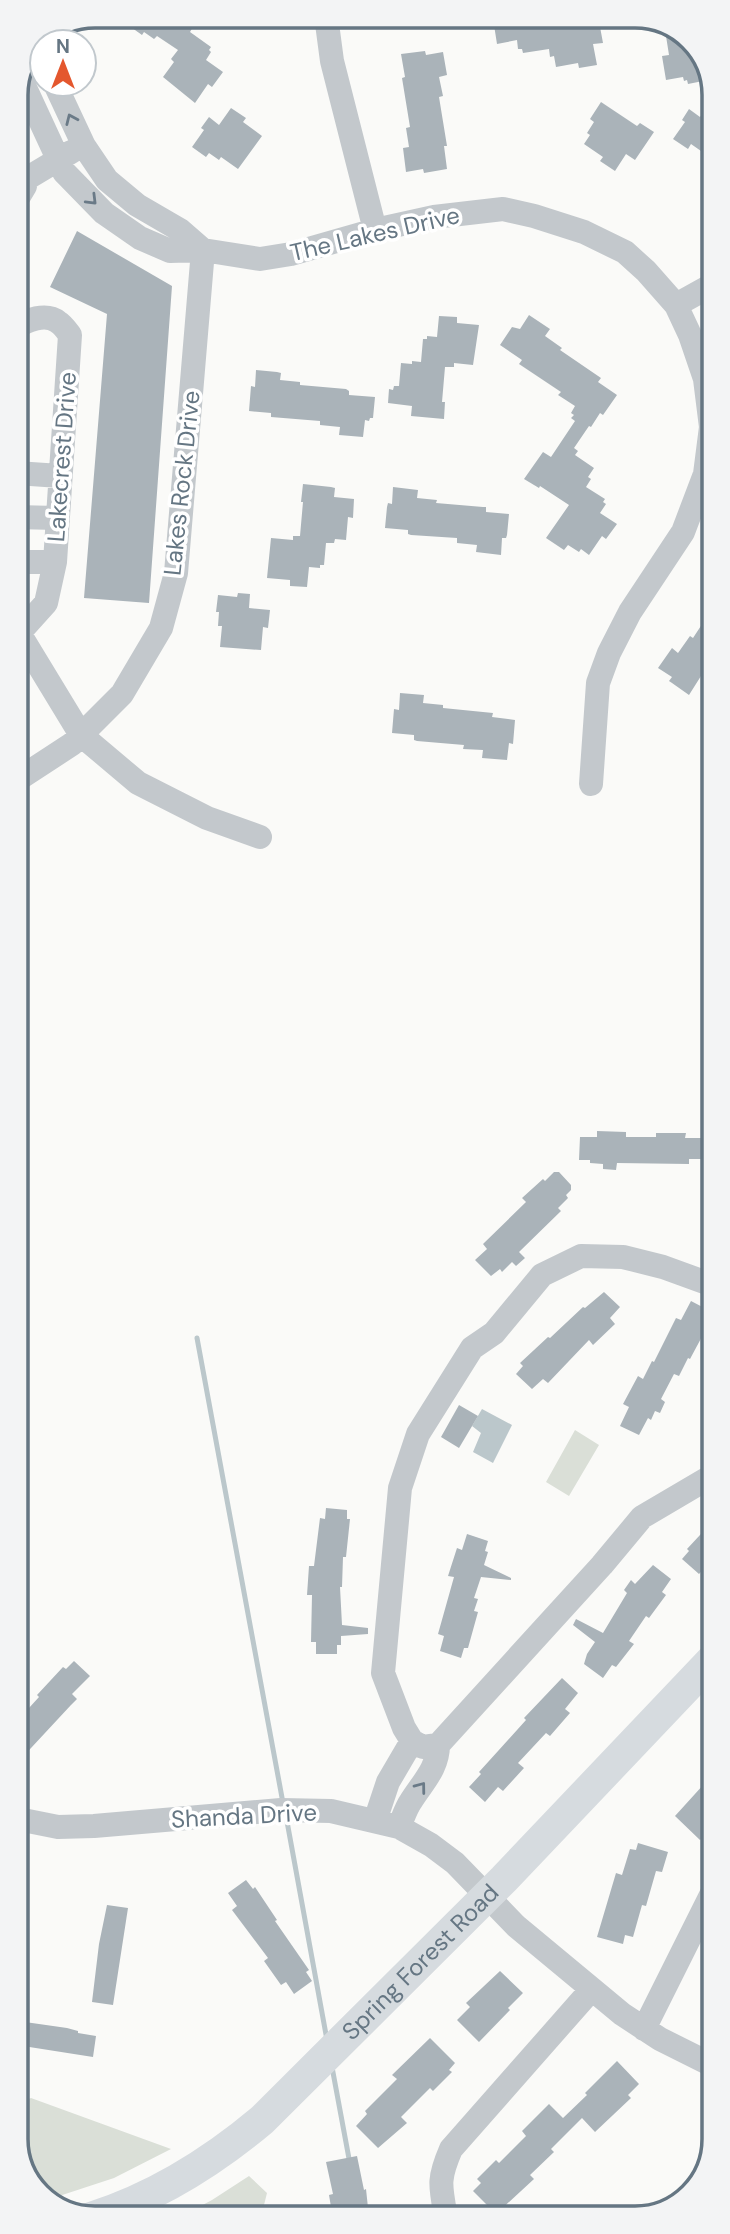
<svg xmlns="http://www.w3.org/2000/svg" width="730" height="2234" font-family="'DM Sans',sans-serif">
<rect width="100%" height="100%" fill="#fafaf8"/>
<path fill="#dadfd7" d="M575,1430l24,15 -30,51 -23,-14z
M31,2098l140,51 -57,29 -67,22 -4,-1 -25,-40v-56z
M249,2176l18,17 -6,24 -83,1 34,-18z"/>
<path fill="#bbc7cb" d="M482,1409l30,16 -19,38 -20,-11 8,-19 -9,-7z"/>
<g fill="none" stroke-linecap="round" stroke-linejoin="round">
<path stroke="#bbc7cb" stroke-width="5" d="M197,1338l86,465
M286,1816l41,224
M332,2067l18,97"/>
</g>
<path fill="#aab3b9" d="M134,16h62l-5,6 3,3 -4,7 21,15 -2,3 2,2 -5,8 17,12 -11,15 -4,-3 -13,19 -32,-26 11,-15 -3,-3 7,-9 -21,-14 -3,3 -10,-7 -2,3 -14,-10z
M496,16h46l2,12 26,-5 -1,-4 12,-3h17l5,27 -10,1 4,21 -18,3 -1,-5 -22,4 -2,-11 -4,1 -1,-8 -26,4 -1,-4h-4l-1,-9 -20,4 -3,-19h4z
M668,28l19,7 18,30 3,15 -20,4 -1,-4 -3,1 -1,-4 -17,3 -4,-24 7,-1 -3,-19 4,-1z
M425,51l1,4 17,-3 4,23 -8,2 4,19 -4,1 8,49h-3l3,23 -23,4 -1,-4 -17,3 -3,-24 6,-1 -3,-19 4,-1 -8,-49 3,-1 -4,-23z
M712,100v53l-9,-6 -2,4 -10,-7 -3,5 -15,-10 12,-17 -3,-2 7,-11 11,8z
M601,102l36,24 3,-3 14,9 -19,28 -9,-6 -11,17 -15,-10 3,-4 -19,-13 6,-9 -3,-2 7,-11 -4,-3z
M231,108l15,10 -3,4 19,14 -24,33 -17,-12 -2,3 -10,-7 -3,4 -14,-10 12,-17 -3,-2 8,-11 10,8z
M77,231l95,55 -23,317 -65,-5 23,-284 -57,-27z
M529,315l21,14 -5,7 17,12 -2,2 41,28 -3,4 19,13 -14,20 -3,-2 -9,14 -2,-1 -15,22 4,3 -3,4 19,13 -6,9 3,2 -5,8 19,12 -2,3 3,2 -6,9 17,11 -11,15 -4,-3 -13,19 -8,-6 -2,3 -11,-7 -4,5 -18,-12 23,-33 -29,-19 -1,2 -15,-9 19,-27 8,5 24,-36 -4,-3 3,-3 -3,-2 4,-7 -17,-11 3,-3 -42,-28 3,-4 -22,-15 12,-18 8,2z
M439,316l18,1v6l22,2 -6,40 -19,-2v4h-9l-3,35h3l-1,17 -33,-3 1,-10 -24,-3 1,-14 4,1 1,-4h5l2,-23 11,1v-3l9,1 2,-23h4v-3l10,1z
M256,370l21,2 4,1 -1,7 20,2v3l46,4 3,2v4l26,2 -2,21h-3l-1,3 -4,-1 -2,17 -24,-2 1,-8 -20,-2v-4l-49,-4v-4l-22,-2 2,-25 4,1z
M303,484l28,3 4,1 -1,9 20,2 -1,19 -5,-1 -2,23 -11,-1 -1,4h-8l-2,22h-4v3l-11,-1 -2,20 -17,-1v-6l-23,-2 4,-40 22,2v-4h7l3,-34h-2z
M393,487l25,3 -1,8 20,2 -1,3 47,4h3v5l23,2 -2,21 -1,3h-4l-1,17 -25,-3 1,-7 -20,-2v-5l-46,-3 -3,-1v-4l-23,-2 2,-21 1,-4 4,1z
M238,593l12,1 -1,14 21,2 -2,18 -5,-1 -2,23 -41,-3 2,-21h-4l1,-14h-3l2,-17 19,2z
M712,609v70l-4,-4 -3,4 -4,-3 -12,19 -17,-12 -3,-2 3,-4 -14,-9 14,-20 6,5 12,-17 3,2z
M400,693l24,2 -1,8 20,2v3l50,5 -1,4 23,3 -2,24 -4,-1 -2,17 -25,-2 1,-8 -20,-1 1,-4 -47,-4 -3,-1v-5l-22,-2 2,-24 5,1z
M597,1131l29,1v5h30v-4h30l-1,5h17l-1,21h-12v5l-72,-1 -1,7 -13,-1v-5l-13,-1v-3h-11l1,-23h17z
M554,1172h5l12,13v5l-5,5 2,3 -10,10 3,3 -42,41 6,6 -9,8 -4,-4 -10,10 -2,-3 -9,7 -16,-16 12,-11 -4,-5 43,-42 -4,-4 21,-19 2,2z
M604,1292l16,15 -10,11 5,6 -22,21 -4,-5 -41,43 -5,-4 -11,10 -16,-15 7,-8 -3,-3 28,-26 2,1 33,-31 2,1z
M691,1301l21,11 -9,18 2,1 -15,28 -2,-1 -9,18 -5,-2 -13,25 4,3 -5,11 -5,-2 -4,9 -3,-2 -9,17 -19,-9 9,-19 -6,-3 15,-28 5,3 9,-18 2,1 22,-44 5,2z
M459,1405l19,11 -19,32 -18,-11z
M326,1508l21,2v9h3l-4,38h-3l-1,30h-2l2,38 26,3v6l-27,2v9h-4v9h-21v-12h-5l1,-47h-5l2,-29h5l6,-48 5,1z
M713,1521l1,37 -15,16 -17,-15 7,-8 -2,-2z
M467,1534l21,7 -3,10 3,1 -4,13 27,13v2l-30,-3 -7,21 4,1 -4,12 4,1 -10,36h-4l-3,10 -21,-7 4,-15 -6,-2 16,-57 -6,-1 9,-28 5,2z
M653,1565l18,14 -9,13 4,3 -17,23 -3,-2 -17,25 5,3 -18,23 -4,-2 -9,13 -19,-14 3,-10 8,-12 -22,-17 3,-6 27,14 24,-40 -3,-3 7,-10 4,4z
M74,1661l16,15 -18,18 5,5 -6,6 -53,57v-42l21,-23 -2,-2 26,-28 3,2z
M562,1678l16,15 -13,16 5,4 -20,23 -4,-3 -28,30 6,5 -21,23 -5,-4 -13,15 -16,-15 12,-13 -2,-2 47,-52 -2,-2z
M714,1773v53l-14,14 -25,-24z
M638,1843l30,9 -6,20 -6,-1 -10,35 -4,-1 -9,32 -8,-2 -2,9 -26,-7 19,-64 6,2 8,-26 6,1z
M246,1880l7,9 2,-2 22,33 -2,1 34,49 -3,2 6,9 -18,13 -8,-12 -5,3 -17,-24 4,-3 -36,-48 5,-4 -9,-13z
M107,1905l21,3 -15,97 -21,-3 7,-58z
M500,1971l23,22 -15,15 2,2 -31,32 -22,-22 13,-13 -4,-4z
M18,2021l49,7 11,3v2l18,3 -3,21 -70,-11v-5l-5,-1z
M430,2038l25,25 -6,7 3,2 -19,19 -3,-3 -29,29 6,6 -29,25 -22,-22 11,-12 -2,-3 32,-32 -5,-4z
M617,2061l22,23 -11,11 3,3 -36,34 -13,-14 -31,31 3,3 -24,23 4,4 -38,35 -23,-23 8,-8 -4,-4 19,-19 3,3 27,-27 -4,-5 27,-27 14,14 24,-23 -2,-2z
M357,2156l7,34 2,-1 3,28h-30l-2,-11 -6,1 -2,-12 4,-1 -7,-32z"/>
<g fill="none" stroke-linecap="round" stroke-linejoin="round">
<path stroke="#c3c8cc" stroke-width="24" d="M326,16l6,45 43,169
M38,41l4,9
M21,79l43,93 40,41 36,25 30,13 33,-1 57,9 31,-5 84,-24 59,-13 69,-8 31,7 50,16 41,20 21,19 30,34 14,30 15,44 6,48 -6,47 -22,58 -53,80 -21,41 -11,30 -7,101
M55,84l29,62 23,34 30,25 43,25 23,20
M16,177l10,2 45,-27
M16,201l9,-15 1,-7
M676,305l36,-20
M16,329c9,-10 31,-16 42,-7 5,3 9,9 12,13l-15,227 -9,41 -27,30 62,102 57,48 69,35 53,19
M16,473l44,3
M16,517l40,1
M16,562h39
M17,780l55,-36 50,-50 39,-66 15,-55 27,-323
M438,1745l-15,2 -11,-6 -8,-13 -21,-55 17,-185 18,-54 54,-86 22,-15 48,-58 39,-19 42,1 40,10 44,16 6,4
M18,1819l40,8 36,-1 187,-16 50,1 68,16 32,18 24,18 61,63 106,88 38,25 54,27
M375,1821l13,-39 24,-41
M399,1827c4,-9 7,-19 12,-26 12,-19 27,-33 27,-56l164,-180 40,-48 68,-40 3,-6
M644,2029l70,-140
M446,2217c-6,-32 -8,-38 5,-68l140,-159"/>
<path stroke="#d6dbdf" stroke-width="32" id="s1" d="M91,2218c63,-20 121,-56 171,-98l242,-241 210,-221"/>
</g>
<defs><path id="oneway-chevron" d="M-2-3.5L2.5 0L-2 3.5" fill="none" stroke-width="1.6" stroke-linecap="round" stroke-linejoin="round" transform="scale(1.75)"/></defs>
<g stroke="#6a7a87">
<use href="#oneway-chevron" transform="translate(71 119) rotate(-114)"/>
<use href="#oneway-chevron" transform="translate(92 200) rotate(45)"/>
<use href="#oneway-chevron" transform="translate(421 1787) rotate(-53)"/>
</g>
<g text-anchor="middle" stroke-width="7" stroke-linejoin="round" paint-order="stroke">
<g font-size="24" fill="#657683" stroke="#fff">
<text transform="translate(375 234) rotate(-13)" y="8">The Lakes Drive</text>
<text transform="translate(62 457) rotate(-86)" y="8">Lakecrest Drive</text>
<text transform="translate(182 483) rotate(-84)" y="8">Lakes Rock Drive</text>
<text transform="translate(244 1816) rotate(-3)" y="8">Shanda Drive</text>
<text dy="8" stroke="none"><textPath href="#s1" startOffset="422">Spring Forest Road</textPath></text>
</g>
</g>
<path d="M0 0H730V2234H0ZM95 28H635A67 67 0 0 1 702 95V2139A67 67 0 0 1 635 2206H95A67 67 0 0 1 28 2139V95A67 67 0 0 1 95 28Z" fill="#f3f4f5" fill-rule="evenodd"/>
<path fill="none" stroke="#657683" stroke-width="3.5" d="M95 28H635A67 67 0 0 1 702 95V2139A67 67 0 0 1 635 2206H95A67 67 0 0 1 28 2139V95A67 67 0 0 1 95 28Z"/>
<g transform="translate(63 63)"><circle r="33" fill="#ffffff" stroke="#c1c8cd" stroke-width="2"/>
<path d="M0-5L12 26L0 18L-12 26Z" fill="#e4572e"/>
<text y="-10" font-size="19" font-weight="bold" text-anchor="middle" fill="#657683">N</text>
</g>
</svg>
